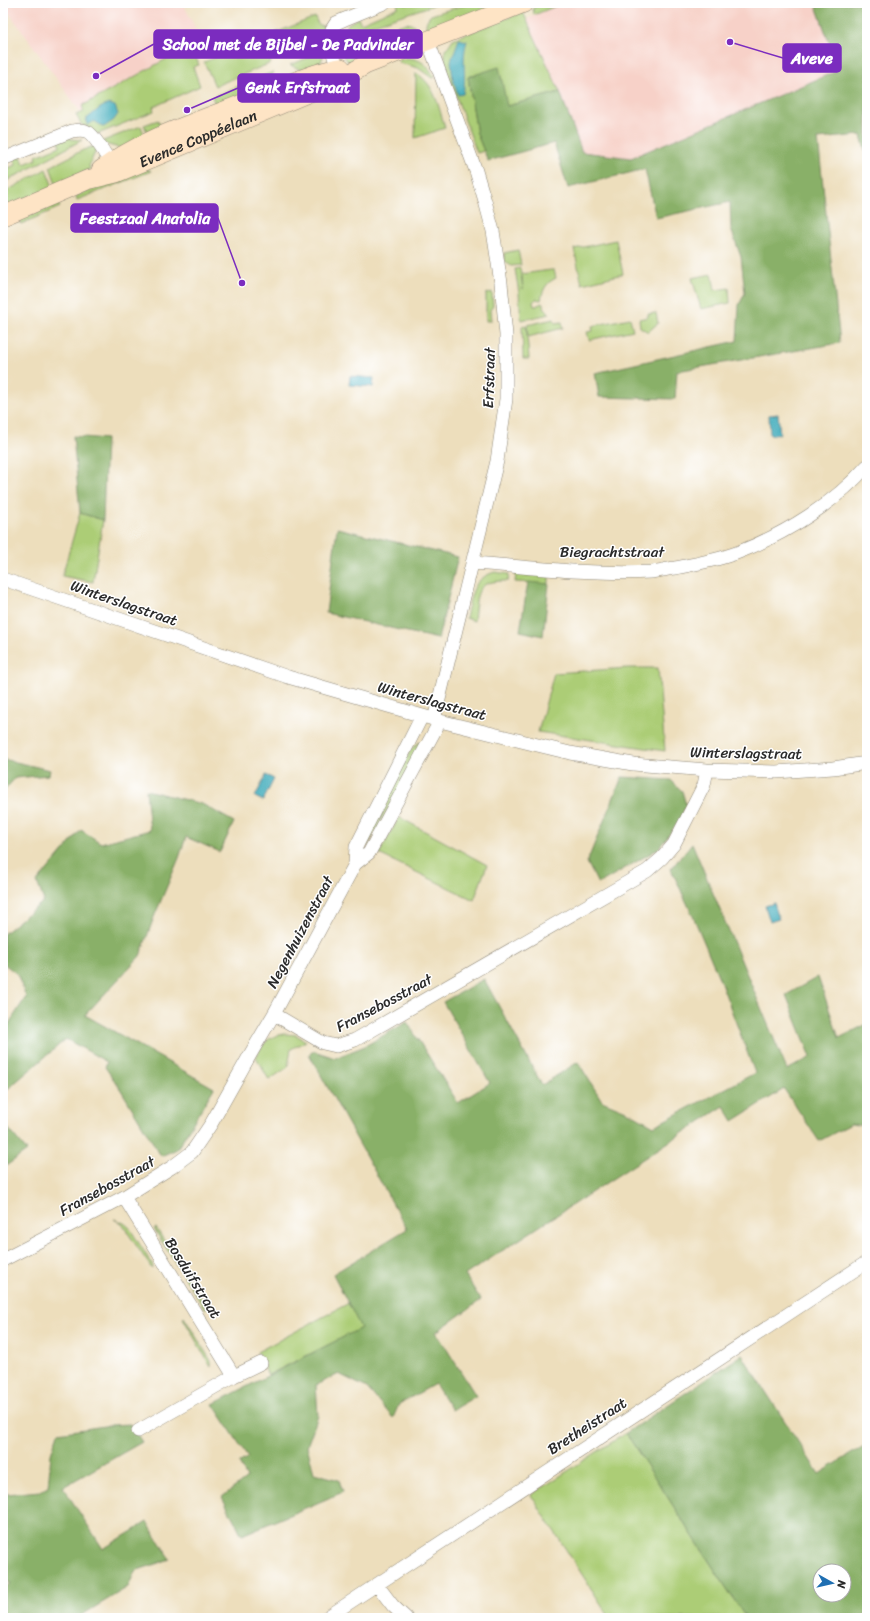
<svg xmlns="http://www.w3.org/2000/svg" width="870" height="1621" font-family="Sriracha,sans-serif">
<rect width="100%" height="100%" fill="#fff"/>
<filter id="ink" filterUnits="userSpaceOnUse"><feTurbulence type="fractalNoise" baseFrequency=".025" numOctaves="2"/><feDisplacementMap in="SourceGraphic" scale="8" xChannelSelector="R" yChannelSelector="G"/><feConvolveMatrix kernelMatrix="1 2 1 2 8 2 1 2 1" color-interpolation-filters="sRGB"/></filter>
<filter id="wash" filterUnits="userSpaceOnUse"><feTurbulence type="fractalNoise" baseFrequency=".012" numOctaves="4" result="noise"/><feDisplacementMap in="SourceGraphic" scale="16" xChannelSelector="R" yChannelSelector="G"/><feGaussianBlur stdDeviation="0.9" result="paint"/><feColorMatrix in="noise" values="0 0 0 0 0 0 0 0 0 0 0 0 0 0 0 0 0 1.4 0 .05"/><feComposite in="paint" operator="in"/></filter>
<g filter="url(#wash)">
<rect width="100%" height="100%" fill="#eddebc"/>
<path fill="#f7d1c8" d="M9,3h174l18,37 -119,66 1,3 -3,2 -76,-105z
M563,3h252l25,67 -209,88 -49,-6 -22,-60 -33,-73z"/>
<path fill="#accd76" stroke="#6c7c50" d="M397,3h7l1,2 4,-2h31l-97,31 5,-10 10,-6 3,5 37,-16z
M471,3h31l-74,30c-3,-8 -3,-12 3,-18z
M544,3h19l-29,12 -1,-7z
M523,12l37,80 -53,14 -39,-29 9,57 7,17 -7,2 -32,-87v-15l8,-12z
M315,17l3,7 9,4 -3,13 -39,16 -10,-24z
M406,23c9,1 12,4 13,13l-49,20 -22,6 -11,-16z
M262,39l9,24 -56,23 -11,-24z
M191,45l8,20 -6,2 7,19 -47,21 1,4 -56,23 -17,-10 -5,-9 8,-3 -2,-6z
M325,51l-5,14 -16,6 -14,-6z
M406,58c15,0 21,7 29,19l-3,1 -14,-10 -18,-5 -2,-3z
M273,72l-6,17 -49,21 -6,-13z
M416,73c19,11 23,35 29,55l-30,10z
M158,120l5,11 -14,6 -5,-12z
M141,126l5,13 -23,10 -18,-5 -2,-3z
M70,137l1,2 11,1 -79,43v-13l13,-5 -2,-6 7,-3 3,8 13,-5 -1,-3 24,-10 -2,-5z
M94,146l2,4 -7,16 1,3 -33,17 -7,-19 33,-17z
M146,168l5,3 -74,29 -1,-4z
M46,169l7,18 -45,20 -5,-14z
M58,204l2,3 -39,17 -1,-5z
M616,240l7,34 -41,10 -8,-35z
M518,250l3,15 -10,1 -6,-5 -1,-8z
M520,268l3,21 -1,-15 29,-4h3l2,8c-10,5 -13,11 -15,22l-5,-1 -3,3 1,4h2l6,-3 3,5 5,6 -29,6 -2,-27 -4,-24z
M712,274l3,16 14,-2 1,15 -29,6 -9,-31z
M492,292l1,14 -3,4 1,11h-5v-27z
M656,313l2,10 -10,9 -8,-5 -1,-8 9,-2v-3z
M630,318l3,12 -44,10 -2,-8 6,-1 -1,-5z
M554,319l1,4 7,-1 1,6 -35,9 -1,-12z
M526,325l3,33v1h-6l-1,-33z
M80,513l23,7 -10,62 -31,-6z
M495,572l14,2 -1,7c-34,-1 -31,13 -34,40l-8,-3c5,-21 5,-39 29,-46z
M516,574l33,1v9l-34,-2z
M628,668h30l7,83 -127,-19 16,-59z
M420,742l-1,13 -52,91 -3,-1 47,-96z
M399,817l88,48 -13,35 -95,-46z
M284,1034l12,1 10,6 -15,8 -3,18 -19,13 -13,-23c8,-15 11,-20 28,-23z
M114,1219l10,4 5,4 24,39 -1,3 -30,-45z
M156,1228l51,80h-3l-50,-79z
M349,1303l13,25 -94,47 -11,-23z
M184,1317l27,44v6l-28,-49z
M626,1433l120,185h-136l-79,-123z"/>
<path fill="#89b067" stroke="#5a6e49" fill-rule="evenodd" d="M815,3h52v154l-6,-22 -43,4 22,204 -163,28 -2,28 -76,-2 -4,-24 142,-32 2,-36 6,-12 -4,-36 -10,-28 -1,-27 -74,16 -11,-49 -77,19 -14,-45 -66,18 -11,-27 -9,-57 31,-10 8,39 53,-14 22,60 49,6 208,-88z
M73,436l33,3 -3,81 -23,-7z
M337,528l121,29 -20,82 -112,-26z
M528,582l21,2 -6,52 -23,-5z
M3,759l47,11 -1,5 -34,3 -12,14z
M622,777l49,3 11,11 4,14 -8,18 -20,26 -60,35 -11,-22z
M146,790l56,14 32,18 -14,30 -34,-15 -7,21 -25,59 -14,39 -55,59 129,73 -37,61 -16,7 -40,-66 -16,-23 2,-5 -41,-23 -63,54v-60l23,-36 -9,-23 -14,-11v-29l41,-33 -7,-19 44,-52 20,13 49,-13z
M692,843l95,227 24,-13 -25,-62 32,-18 21,61 28,-14v102l-16,-2 -32,17 -35,-52 -51,32 -9,-15 -259,169 16,25 -45,32 40,64 -24,14 -17,-26 -36,20 -6,14 -26,-30 -28,-14 -23,11 2,31 -11,30 7,27 25,7 4,12 -101,43 -20,-38 25,-19 -8,-15 9,-6 -35,-53 148,-76 -28,-54 74,-45 -98,-175 5,-3 21,7 30,-12 42,-24 51,81 32,-20 -47,-81 41,-23 58,106 36,-23 24,39 29,12 23,13 101,-53 -35,-93 -27,-64 -22,-47z
M7,1127l20,24 -24,17v-37z
M742,1355l77,119 48,-30v169l-7,5h-114l-120,-185zM820,1571h24v24h-24z
M130,1424l12,18 -79,45 40,62 44,-27 23,37 -35,12 -7,16 -51,31h-74v-29l8,-6 -8,-3v-89l4,3 33,-3 8,-4 3,-33 7,-21 53,-8z"/>
<path fill="#3caaba" stroke="#346a72" d="M459,39l8,2c-6,18 0,35 -4,53l-5,1 -5,-14 -2,-20z
M109,104l6,2 3,8 -4,6 -10,7 -10,-6 -7,4 -1,-6c8,-5 12,-12 23,-15z
M350,376l24,2 -1,9 -24,-2z
M778,414l2,20 -10,1 -1,-20z
M266,775l8,4 -11,22 -8,-4z
M774,903l5,16 -9,3 -5,-16z"/>
</g>
<g filter="url(#ink)">
<g fill="none" stroke-linecap="round" stroke-linejoin="round">
<g stroke="#8c8474" stroke-width="14">
<path id="street" d="M428,41l48,130 9,30 8,30 8,52 5,52v64l-9,62 -63,259
M340,76l-10,-32 2,-15 4,-6 9,-4 39,-16
M3,159l69,-28c6,-1 11,-2 16,1 9,6 20,27 26,37
M472,563c59,4 119,12 179,9 7,-1 16,-3 24,-4 21,-4 44,-8 64,-16 46,-18 96,-49 128,-86
M3,579l285,98 152,44 130,32 63,11 74,6 69,2 57,-4 34,-5
M355,864l1,-17 66,-131
M274,1014l49,29 13,3 19,-6 292,-169 15,-13 12,-14 30,-59 3,-15
M124,1197l110,179
M3,1260l121,-63 48,-30 20,-15 19,-28 40,-71 23,-39 81,-150 14,-11 71,-132
M138,1431l96,-55 27,-13
M377,1585l16,21 13,12
M326,1618l541,-356"/>
</g>
<g stroke="#8c8474" stroke-width="20">
<g id="secondary">
<path d="M101,170c43,-32 97,-48 146,-68 30,-12 62,-29 94,-34"/>
<path id="s1" d="M3,216l84,-36 29,-7 225,-94 24,-14 159,-62"/>
</g>
</g>
<use href="#street" stroke="#fff" stroke-width="13"/>
<use href="#secondary" stroke="#fee4c5" stroke-width="19"/>
</g>
</g>
<g text-anchor="middle" stroke-width="3" stroke-linejoin="round" paint-order="stroke">
<g font-size="15" fill="#2b2b2b" stroke="#fff">
<text dy="5" stroke="none"><textPath href="#s1" startOffset="210">Evence Coppéelaan</textPath></text>
<text transform="translate(489 378) rotate(-88)" y="5">Erfstraat</text>
<text x="612" y="557">Biegrachtstraat</text>
<text transform="translate(124 603) rotate(19)" y="5">Winterslagstraat</text>
<text transform="translate(432 701) rotate(15)" y="5">Winterslagstraat</text>
<text transform="translate(746 753) rotate(1)" y="5">Winterslagstraat</text>
<text transform="translate(300 932) rotate(-62)" y="5">Negenhuizenstraat</text>
<text transform="translate(384 1003) rotate(-28)" y="5">Fransebosstraat</text>
<text transform="translate(107 1186) rotate(-29)" y="5">Fransebosstraat</text>
<text transform="translate(193 1278) rotate(58)" y="5">Bosduifstraat</text>
<text transform="translate(587 1426) rotate(-33)" y="5">Bretheistraat</text>
</g>
</g>
<path fill="none" stroke="#7b2cbf" stroke-width="1.5" d="M96 76L154 44M730 42L783 58M187 110L238 88M242 283L218 218"/>
<g fill="#7b2cbf" stroke="#fff" stroke-width="1.5">
<circle cx="96" cy="76" r="4"/>
<circle cx="730" cy="42" r="4"/>
<circle cx="187" cy="110" r="4"/>
<circle cx="242" cy="283" r="4"/>
</g>
<g fill="#7b2cbf" stroke="#7b2cbf" stroke-width="1.5">
<rect x="154" y="30" width="268" height="28" rx="4"/>
<rect x="783" y="44" width="58" height="28" rx="4"/>
<rect x="238" y="74" width="121" height="28" rx="4"/>
<rect x="71" y="204" width="147" height="28" rx="4"/>
</g>
<g font-size="16" text-anchor="middle" font-weight="bold" fill="#fff">
<text x="288" y="50">School met de Bijbel - De Padvinder</text>
<text x="812" y="64">Aveve</text>
<text x="298" y="93">Genk Erfstraat</text>
<text x="145" y="224">Feestzaal Anatolia</text>
</g>
<rect width="870" height="1621" fill="none" stroke="#fff" stroke-width="16"/>
<g transform="translate(832 1583) rotate(98)"><circle r="19" fill="#ffffff" stroke="#aaaaaa"/>
<path d="M0-3L7 15L0 10L-7 15Z" fill="#1f6fb2"/>
<text y="-6" font-size="11" font-weight="bold" text-anchor="middle" fill="#2b2b2b">N</text>
</g>
</svg>
